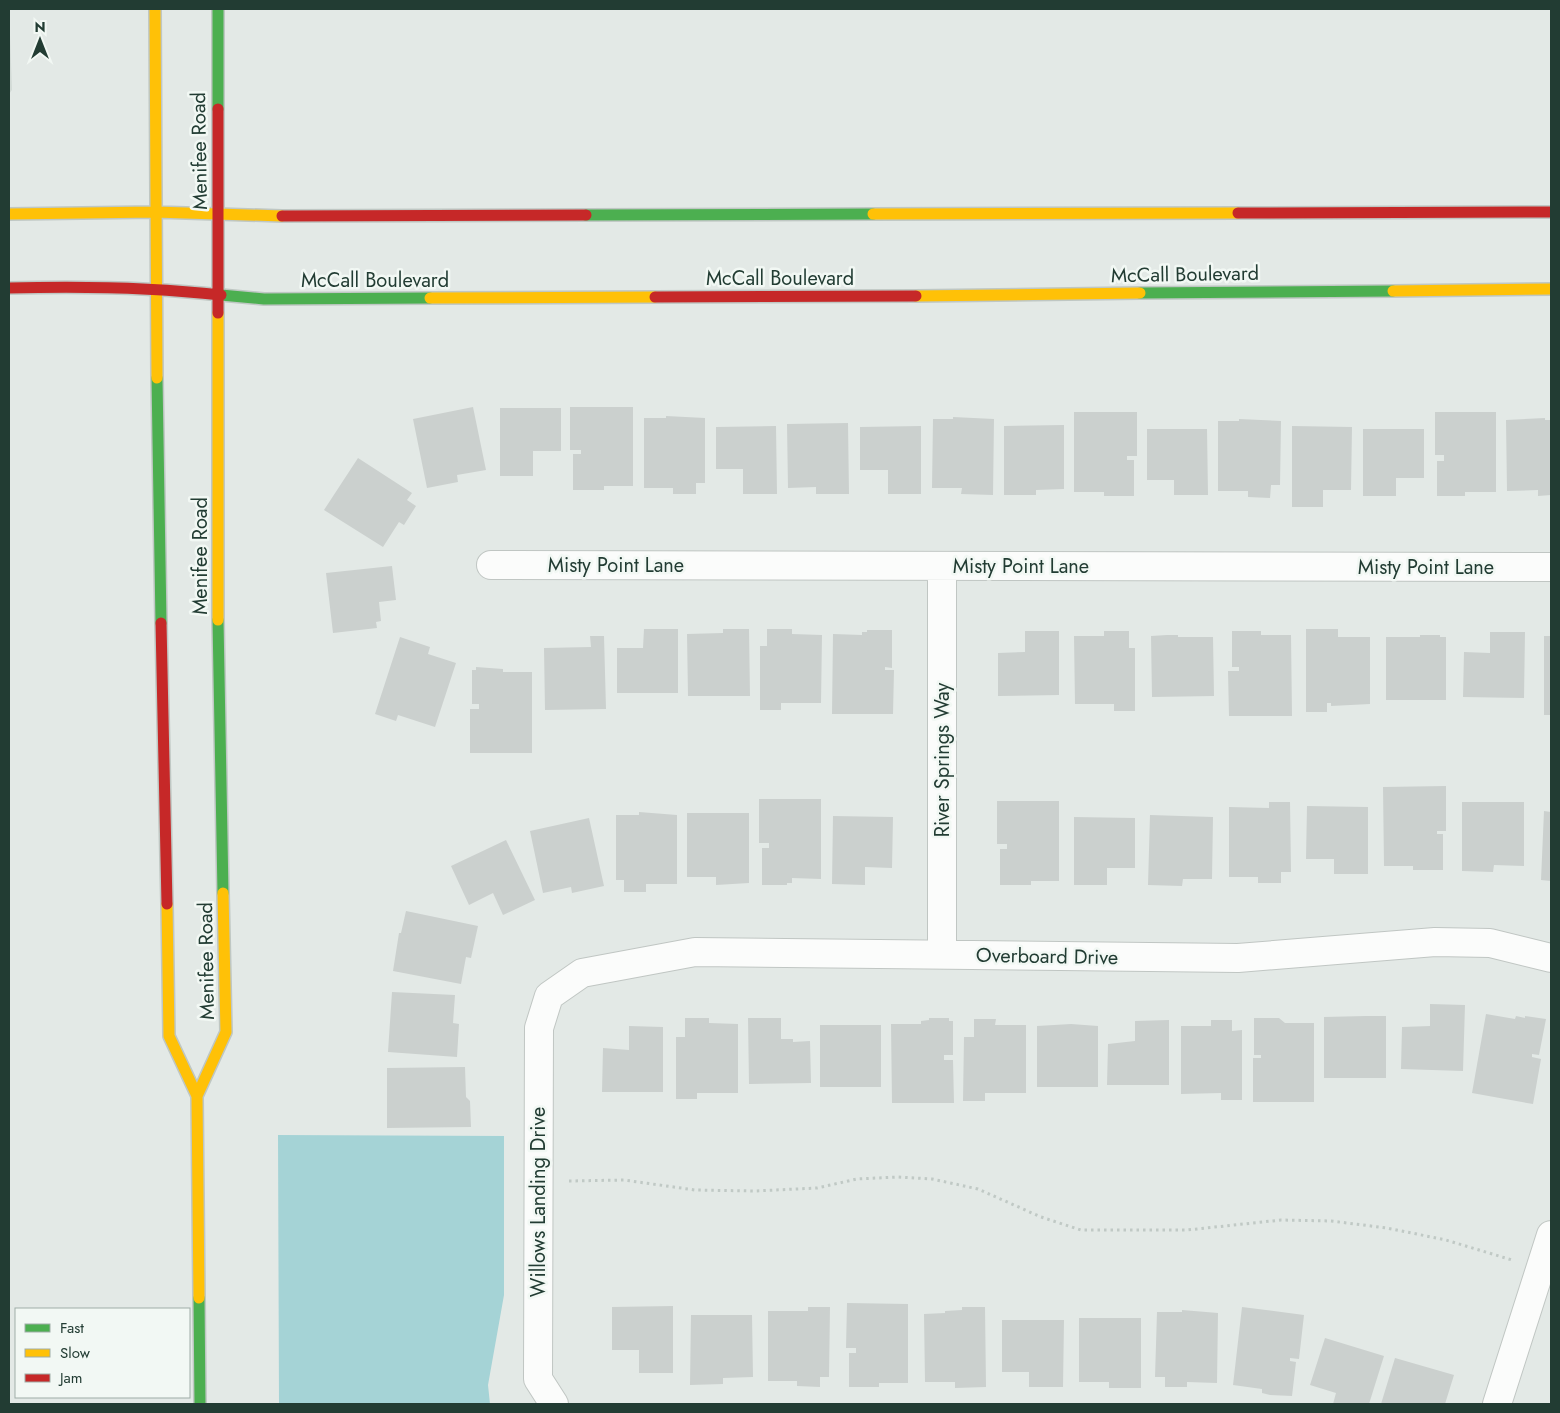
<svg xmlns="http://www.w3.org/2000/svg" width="1560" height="1413" font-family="Jost,sans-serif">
<rect width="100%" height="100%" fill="#e3e9e6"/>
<path fill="#d2dad6" d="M9,9l3,81 -3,4z"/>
<path fill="#a5d3d6" d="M278,1135l226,1v159l-16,90 2,19h-211z"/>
<path fill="#cbd0ce" d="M473,407l13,63 -29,5 1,7 -31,6 -14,-69z
M570,407h63v79h-29v4h-31v-36h8v-4h-11z
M500,408h61v43h-28v25h-33z
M1074,412h63v44h-10v4h7v36h-30v-4h-30z
M1435,412h61v80h-31v4h-28v-35h7v-6h-9z
M666,416l39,2v65h-9v11h-23v-6h-29v-70h22z
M953,417l41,2 -1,76 -32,-1 1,-6h-30l1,-69h20z
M1545,418v2h6v75l-13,1v-6l-31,1 -1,-71z
M1239,419l42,2 -1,64h-9l-1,13 -22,-1v-6h-30v-70h21z
M848,423l1,71h-33v-7l-28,1 -1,-64z
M1064,425v64l-28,1v5h-32v-69z
M776,426l1,68h-34v-25h-27v-42z
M921,426v68h-33v-24h-28v-43z
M1292,426l60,1 -1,63h-28v17h-31z
M1147,429h60l1,66h-34v-15h-27z
M1363,429h61v49h-28v18h-33z
M358,458l54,35 -5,7 9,6 -12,19 -5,-3 -16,25 -59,-37z
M392,566l4,34 -17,2 2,19 -5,1 1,6 -44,5 -7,-60z
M644,629h34v64h-61v-45h26z
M723,629h26l1,67h-62l-1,-62 36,-1z
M767,629h25v5l30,1 -1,68h-40v7h-21v-64h7z
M1306,629h32v8h32v67l-39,2v-3h-4v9h-21z
M867,630h25v38l-7,-1v3h9l-1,44h-61l1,-80 29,1v-3h5z
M1025,631h34v64l-61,1v-43l27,-1z
M1104,631h25v17h6v63h-21v-7h-39l-1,-68h30z
M1232,631h29v4h30l1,81h-63l-1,-45h11v-4h-7z
M1490,632h35l-1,66 -61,-1 1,-45 26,1z
M1167,635h11v2h35l1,59 -62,1 -1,-61z
M1420,635h20v2h6v63h-60v-63h34z
M590,636h14l2,73 -61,1 -1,-62 47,-1z
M1544,636h7v79h-7z
M400,637l30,10 -2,7 28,9 -21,64 -37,-12 -2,6 -21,-7z
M476,667l27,2v3h29v81h-62v-44h9v-5h-7v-34h4z
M1446,786v45h-9v3h6v36h-30v-4h-29l-1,-79z
M759,799h62v80l-29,-1v5h-5v2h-25v-37h7v-5h-10z
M997,801h62v80h-28v4h-31v-36h7v-5h-10z
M1269,802h21l1,70h-10v11h-23v-6h-29v-70l40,1z
M1462,802h62v64l-30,-1 -1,7 -31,-1z
M1307,806l61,1v67h-34v-15h-28z
M1544,811l7,1v69l-10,-1z
M639,812l38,3v69h-31v8h-22v-12h-8v-65h23z
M687,813h62v70l-33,2v-8h-29z
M1150,815l63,2 -1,62h-29l-1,7 -34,-1z
M833,816l60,1 -1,51 -27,-1v18l-33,-1z
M1074,817l61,1v50h-28v17h-33z
M589,818l15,68 -32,7 -1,-6 -28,6 -13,-62z
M506,840l29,60 -32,15 -10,-22 -24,12 -18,-39z
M406,911l72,15 -7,32 -5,-1 -5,27 -68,-13 6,-38h2z
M392,992l63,3 -2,28 6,1 -2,33 -69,-5z
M1430,1004l35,1 -2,66 -62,-2 1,-42 28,-1z
M1486,1014l29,5 1,-3 9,2v-2l21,3 -7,36 -7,-1v3l9,2 -8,45 -61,-11z
M1366,1016h20v62h-62v-61z
M685,1018h24v5l29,1v69h-41v6h-21v-62h9z
M748,1018h33v21h12v3l17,-1 1,42 -62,1z
M929,1018h20v3h4v34h-9v5h9l1,43h-62l-1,-79h30v-3l8,-1z
M1254,1018h25l6,5h29v79h-61v-44h8v-3h-7z
M974,1019h22l-1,6h31v68h-41v8h-22l1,-64h10z
M1169,1020v65h-62l1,-41 27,-3v-20z
M1211,1020h21v11l10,-1v70h-21v-7l-40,1v-68h30z
M1071,1024l27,2v61h-61v-61z
M820,1025h61v62h-61z
M629,1026l34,1v65h-61l1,-44 26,2z
M465,1067l1,30 4,4 1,26 -84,1v-60z
M847,1303l61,1v79h-29v4h-30v-34h7v-5h-10z
M673,1306v67h-34v-23h-27v-43z
M808,1307h22l-1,70h-9v10l-23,-1v-5h-29v-70h40z
M962,1307h23l1,80 -31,1v-6h-30l-1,-68 21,-1v-2l17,-1z
M1242,1307l62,8 -5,44 -9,-1v3l6,1 -4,34 -22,-1 -8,-2v-4l-29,-4z
M1182,1310l36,3 -1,70 -30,-1v5h-22v-10h-10l2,-65h25z
M691,1315h61l1,62 -30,1v6l-33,1z
M1079,1318h62v70h-32v-6h-30z
M1002,1320h62l-1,67h-34v-15h-27z
M1325,1338l59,18 -15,48h-36l3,-11 -26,-8z
M1395,1358l59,17 -9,29h-64z"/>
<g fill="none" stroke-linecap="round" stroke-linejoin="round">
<g stroke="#c0c6c3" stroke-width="30">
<path id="street" d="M491,565l1060,2
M942,566v388
M554,1404l-16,-25 1,-351 10,-32 33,-23 113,-21 543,6 197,-16 55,1 61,15
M1497,1404l54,-169"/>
</g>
<g stroke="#bfc7c3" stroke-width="14">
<path id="fast" d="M218,9v100
M586,215l287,-1
M1140,293l253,-2
M221,295l43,4 166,-1
M157,378l4,245
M218,620l5,273
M199,1298l1,106"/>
</g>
<g stroke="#bfc7c3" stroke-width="14">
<path id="slow" d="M155,9l2,369
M9,214l146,-2 127,4
M873,214l365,-1
M1393,291l158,-2
M916,296l224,-3
M430,298l225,-1
M218,313v307
M167,904l2,132 28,60 2,202
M197,1096l29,-64 -3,-139"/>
</g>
<g stroke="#bfc7c3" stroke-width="14">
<path id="jam" d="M218,109v204
M1238,213l313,-1
M282,216l304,-1
M9,288c71,-2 141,-1 212,7
M655,297l261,-1
M161,623l6,281"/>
</g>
<path stroke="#c0c9c5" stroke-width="3" stroke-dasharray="2.5 4" stroke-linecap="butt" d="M569,1181l55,-1 71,10 60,1 62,-3 40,-9 41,-2 34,2 46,10 63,28 40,13h106l94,-10 50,1 56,7 59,12 66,20"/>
<use href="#street" stroke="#fbfcfb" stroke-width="28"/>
<use href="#fast" stroke="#4caf50" stroke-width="11"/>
<use href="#slow" stroke="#ffc107" stroke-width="11"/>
<use href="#jam" stroke="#c62828" stroke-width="11"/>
</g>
<g text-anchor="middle" stroke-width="5" stroke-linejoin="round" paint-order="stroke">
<g font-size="20" fill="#223c33" stroke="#f2f8f4">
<text transform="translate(199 151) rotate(-91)" y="7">Menifee Road</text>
<text transform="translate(1185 274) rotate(-1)" y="7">McCall Boulevard</text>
<text x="780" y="285">McCall Boulevard</text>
<text x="375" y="287">McCall Boulevard</text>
<text transform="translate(200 556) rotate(-90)" y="7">Menifee Road</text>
<text x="616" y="572">Misty Point Lane</text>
<text x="1021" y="573">Misty Point Lane</text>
<text x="1426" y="574">Misty Point Lane</text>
<text transform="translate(942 760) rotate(-90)" y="7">River Springs Way</text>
<text transform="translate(1047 956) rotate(1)" y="7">Overboard Drive</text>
<text transform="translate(206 961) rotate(-91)" y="7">Menifee Road</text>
<text transform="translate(538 1202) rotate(-90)" y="7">Willows Landing Drive</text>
</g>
</g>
<rect width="1560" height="1413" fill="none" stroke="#223c33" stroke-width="20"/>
<rect x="15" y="1308" width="175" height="90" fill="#f2f8f4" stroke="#9fada7"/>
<rect x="25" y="1324" width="25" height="8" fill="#4caf50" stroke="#9fada7"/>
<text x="60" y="1333" font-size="15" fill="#223c33">Fast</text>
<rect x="25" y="1349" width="25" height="8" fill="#ffc107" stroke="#9fada7"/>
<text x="60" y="1358" font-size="15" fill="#223c33">Slow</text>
<rect x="25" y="1374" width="25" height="8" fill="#c62828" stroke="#9fada7"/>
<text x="60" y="1383" font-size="15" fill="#223c33">Jam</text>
<g transform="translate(40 40)" stroke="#f2f8f4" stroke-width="4" paint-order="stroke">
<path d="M0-4L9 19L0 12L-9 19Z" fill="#223c33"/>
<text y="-8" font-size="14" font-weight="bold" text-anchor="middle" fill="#223c33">N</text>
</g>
</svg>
